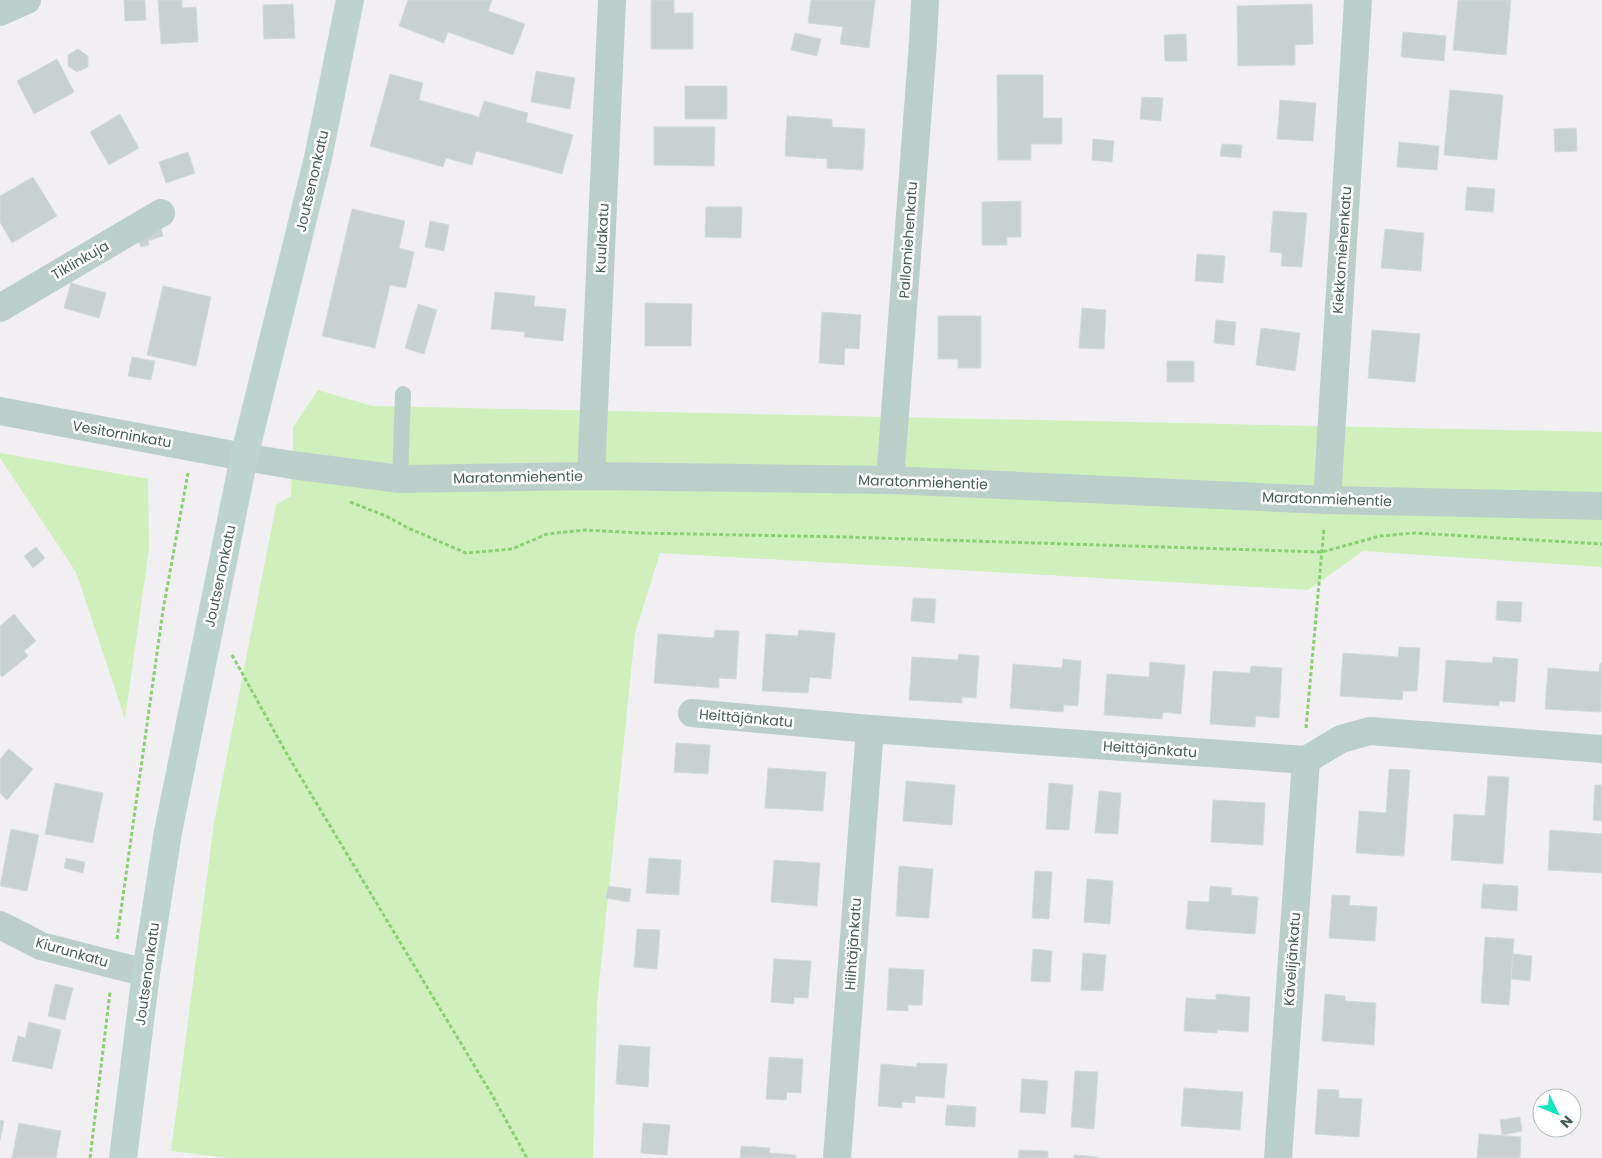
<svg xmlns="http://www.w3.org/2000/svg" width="1602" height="1158" font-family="Poppins,sans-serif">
<rect width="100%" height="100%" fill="#f1eff1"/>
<path fill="#cff0bc" d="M318,390l54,16 1230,26v135l-239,-16 -55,39 -648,-37 -25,80 -38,371 -4,154h-364l-58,-7 43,-328 62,-318 15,-9 2,-43v-26z
M0,453l148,26 1,70 -24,170 -49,-147 -76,-114z"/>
<path fill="#c8d1d0" stroke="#d3dbda" d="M124,0h21l1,20 -21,1z
M158,0h24v8l14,-1 2,35 -37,2z
M408,0h84l-4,11 37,13 -12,31 -65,-23 -4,11 -45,-17z
M651,0h23v13h19v36h-42z
M811,0h64l-6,48 -29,-4 3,-17 -35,-4z
M1458,0h53l-5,55 -53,-5z
M293,4l2,34 -31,1 -1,-34z
M1312,4l1,40 -18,1v20l-57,1 -1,-60z
M1403,32l43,4 -2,25 -43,-4z
M795,33l26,6 -4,17 -26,-6z
M1186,34l1,27h-22l-1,-26z
M78,49l10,7v11l-11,5 -9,-6v-11z
M57,59l17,33 -40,22 -17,-33z
M536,71l39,7 -5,31 -39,-7z
M390,74l33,9 -4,17 60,17 5,-16 44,12 -2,9 47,13 -11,39 -86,-23 -4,14 -26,-7 -3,9 -73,-21z
M997,75h46v43h19v26h-31v16h-33z
M685,86h42v33h-42z
M1450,90l53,5 -6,65 -53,-5z
M1142,97l21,1 -2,23 -21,-2z
M1280,100l36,3 -3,38 -36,-2z
M120,114l19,34 -30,17 -19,-33z
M787,116l45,3v8l33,2 -2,41 -36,-2v-9l-42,-3z
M654,127h61l-1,39 -60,-1z
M1576,128l1,23 -22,1 -1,-23z
M1093,139l21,2 -2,21 -20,-2z
M1399,142l40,4 -2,24 -40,-3z
M1222,144l20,1 -1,13 -21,-2z
M188,152l7,21 -29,10 -7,-21z
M33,177l24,39 -45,27 -12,-21v-26z
M1467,187l28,2 -2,23 -28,-2z
M1021,201v36h-14v8h-25v-43z
M706,207h36l-1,31 -36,-1z
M352,209l53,12 -6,27 15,4 -8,36 -16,-3 -15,63 -53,-12z
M1273,211l34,2 -5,54 -21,-1 1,-13 -12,-1z
M430,221l19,4 -5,26 -19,-4z
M161,228l2,8 -15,5 1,4 -8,2 -4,-10z
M1385,229l39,4 -3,38 -40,-3z
M1197,254l28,2 -2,27 -28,-2z
M71,283l35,10 -7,25 -35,-10z
M163,286l48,11 -15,69 -49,-11z
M495,292l40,4 -1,10 32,3 -3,32 -39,-4 1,-5 -34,-3z
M645,303l47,1 -1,42h-46z
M418,304l19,6 -13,44 -19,-6z
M1082,308l24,2 -2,39 -25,-1z
M822,312l39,3 -2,34 -14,-1 -1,17 -25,-2z
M938,316h43v52h-23v-9h-20z
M1216,320l20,2 -2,23 -20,-2z
M1261,328l39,5 -5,38 -39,-6z
M1372,330l48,4 -5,48 -47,-4z
M132,357l23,4 -4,19 -23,-4z
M1167,361h27v21h-27z
M36,547l9,11 -12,10 -9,-12z
M913,598l23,1 -2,24 -23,-2z
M1497,601l25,1 -1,20 -25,-2z
M14,614l22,27 -12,10 4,5 -26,21 -2,-3v-48z
M715,630l24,1 -3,48 -17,-1v10l-65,-5 4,-49 56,4z
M799,630l36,3 -4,46 -21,-2 -2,16 -46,-2 4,-57 32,2z
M1399,647l21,1 -3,43h-14l-1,9 -62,-4 3,-43 55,4z
M959,654l20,2 -3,42 -14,-1v6l-53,-3 3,-43 46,3z
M1493,657l25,2 -3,43 -16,-1v5l-56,-4 3,-42 46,3z
M1063,659l18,2 -3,45 -14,-1 -1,7 -53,-4 3,-44 49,4z
M1150,662l35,3 -4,49 -18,-2 -1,7 -58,-4 3,-41 42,3z
M1600,663h2l-1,49 -56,-3 3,-41 51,4z
M1251,666l31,2 -3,50 -23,-2 -1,11 -45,-3 3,-53 37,2z
M676,743l34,2 -2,29 -34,-2z
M9,749l24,20 -26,31 -7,-7v-34z
M768,768l58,4 -3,39 -58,-3z
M1389,769l21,1 -6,86 -48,-3 3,-42 27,2z
M1488,776l21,1 -6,87 -52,-4 3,-46 31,2z
M906,781l49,4 -3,40 -49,-4z
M55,783l48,10 -10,50 -48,-9z
M1049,783l24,2 -4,45 -23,-1z
M1595,785h7v36l-9,-1z
M1099,791l22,2 -3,41 -23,-1z
M1213,800l52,3 -2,42 -52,-3z
M11,829l28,6 -12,56 -27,-5z
M1550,830l52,4v39l-54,-3z
M66,858l19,4 -2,11 -19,-5z
M649,858l32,2 -2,35 -33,-2z
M774,860l46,3 -3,43 -46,-4z
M899,866l34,3 -4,49 -33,-2z
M1035,871l17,1 -3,47 -17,-1z
M1087,879l26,2 -3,43 -26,-2z
M1483,884l35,2 -1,25 -36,-3z
M608,886l23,3 -2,13 -23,-4z
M1210,886l22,2 -1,7 27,2 -3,37 -69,-5 2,-28 21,1z
M1332,895l18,1 -1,9 28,2 -2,34 -46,-3z
M637,929l23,1 -3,39 -23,-2z
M1485,937l29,2 -5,66 -28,-2z
M1033,949l19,2 -2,31 -19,-1z
M1083,953l23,2 -3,36 -22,-1z
M1513,954l19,2 -2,25 -19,-2z
M774,959l37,2 -3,37 -14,-1v7l-23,-2z
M889,968l35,2 -2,35h-14v6l-21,-1z
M55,984l18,4 -8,32 -17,-4z
M1216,994l34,3 -2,35 -31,-2v3l-33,-2 2,-33 30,2z
M1325,994l20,2v5l31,2 -2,42 -52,-4z
M29,1022l32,8 -9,39 -40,-8 6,-25 7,2z
M619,1045l31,2 -2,40 -32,-3z
M769,1057l34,2 -2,34 -14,-1 -1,8 -20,-1z
M917,1063l30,1 -3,34 -29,-2v7l-13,-1v6l-24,-2 3,-42 36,3z
M1075,1071l23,1 -4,57 -23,-2z
M1022,1079l26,2 -3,33 -25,-2z
M1184,1088l59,4 -3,38 -59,-4z
M1318,1089l21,1v8l23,1 -3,38 -44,-3z
M947,1105l29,2 -1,20 -30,-2z
M1520,1117l2,14 -20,4 -2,-15z
M0,1120l4,1 -4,19z
M19,1123l42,8 -5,27h-44z
M643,1123l27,2 -3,30 -26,-2z
M1479,1134l42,3 -1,21h-43z
M741,1146l29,2 -1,5 27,2v3h-56z
M1019,1150l29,1v7h-30z
M1074,1155l25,2v1h-25z"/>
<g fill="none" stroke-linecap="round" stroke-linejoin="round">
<path stroke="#8ad073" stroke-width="3" stroke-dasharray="4 2.5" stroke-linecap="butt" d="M350,502l36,14 22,12 58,25 46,-4 35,-15 38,-4 55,3 206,4 476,15 58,-16 35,-3 187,11
M232,655l56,101 204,339 35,63
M1306,728l18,-200
M117,939l46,-329 25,-137
M90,1158l20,-166"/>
<path stroke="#bccec9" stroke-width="16" d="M400,479l3,-85"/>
<path stroke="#bccec9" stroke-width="28" d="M0,12l27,-12
M0,308l161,-95
M0,411l244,46 48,8 108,14 191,-3 299,4 437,20 275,6
M591,476l21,-476
M890,480l33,-438 2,-42
M1327,500l31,-500
M692,713l178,16 436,31 35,-21 29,-8 232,18
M0,925l41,21 105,27
M837,1158l33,-429
M1278,1158l28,-398"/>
<path stroke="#bcd3ce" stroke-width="28" d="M123,1158l23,-185 22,-141 76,-375 74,-299 32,-158"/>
</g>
<g text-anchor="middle" stroke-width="5" stroke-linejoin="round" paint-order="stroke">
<g font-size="14" fill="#465d57" stroke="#fff">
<text transform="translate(312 181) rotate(-77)" y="5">Joutsenonkatu</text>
<text transform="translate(602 238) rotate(-87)" y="5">Kuulakatu</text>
<text transform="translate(908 240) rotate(-86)" y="5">Pallomiehenkatu</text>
<text transform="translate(1342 250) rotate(-86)" y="5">Kiekkomiehenkatu</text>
<text transform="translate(80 260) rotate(-30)" y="5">Tiklinkuja</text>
<text transform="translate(122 434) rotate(10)" y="5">Vesitorninkatu</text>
<text transform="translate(518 477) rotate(-1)" y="5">Maratonmiehentie</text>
<text transform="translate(923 482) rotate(2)" y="5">Maratonmiehentie</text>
<text transform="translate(1327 499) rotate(2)" y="5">Maratonmiehentie</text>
<text transform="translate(220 576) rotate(-78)" y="5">Joutsenonkatu</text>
<text transform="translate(746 718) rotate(5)" y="5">Heittäjänkatu</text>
<text transform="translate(1150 749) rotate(4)" y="5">Heittäjänkatu</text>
<text transform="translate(853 944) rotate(-86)" y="5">Hiihtäjänkatu</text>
<text transform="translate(72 952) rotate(16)" y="5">Kiurunkatu</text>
<text transform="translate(1292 959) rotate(-86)" y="5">Kävelijänkatu</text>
<text transform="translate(147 974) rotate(-82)" y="5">Joutsenonkatu</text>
</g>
</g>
<g transform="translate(1557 1113) rotate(133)"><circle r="24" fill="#ffffff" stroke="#b5bebc"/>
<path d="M0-4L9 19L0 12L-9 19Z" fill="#13e7be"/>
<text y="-8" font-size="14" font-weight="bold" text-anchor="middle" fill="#465d57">N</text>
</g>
</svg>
